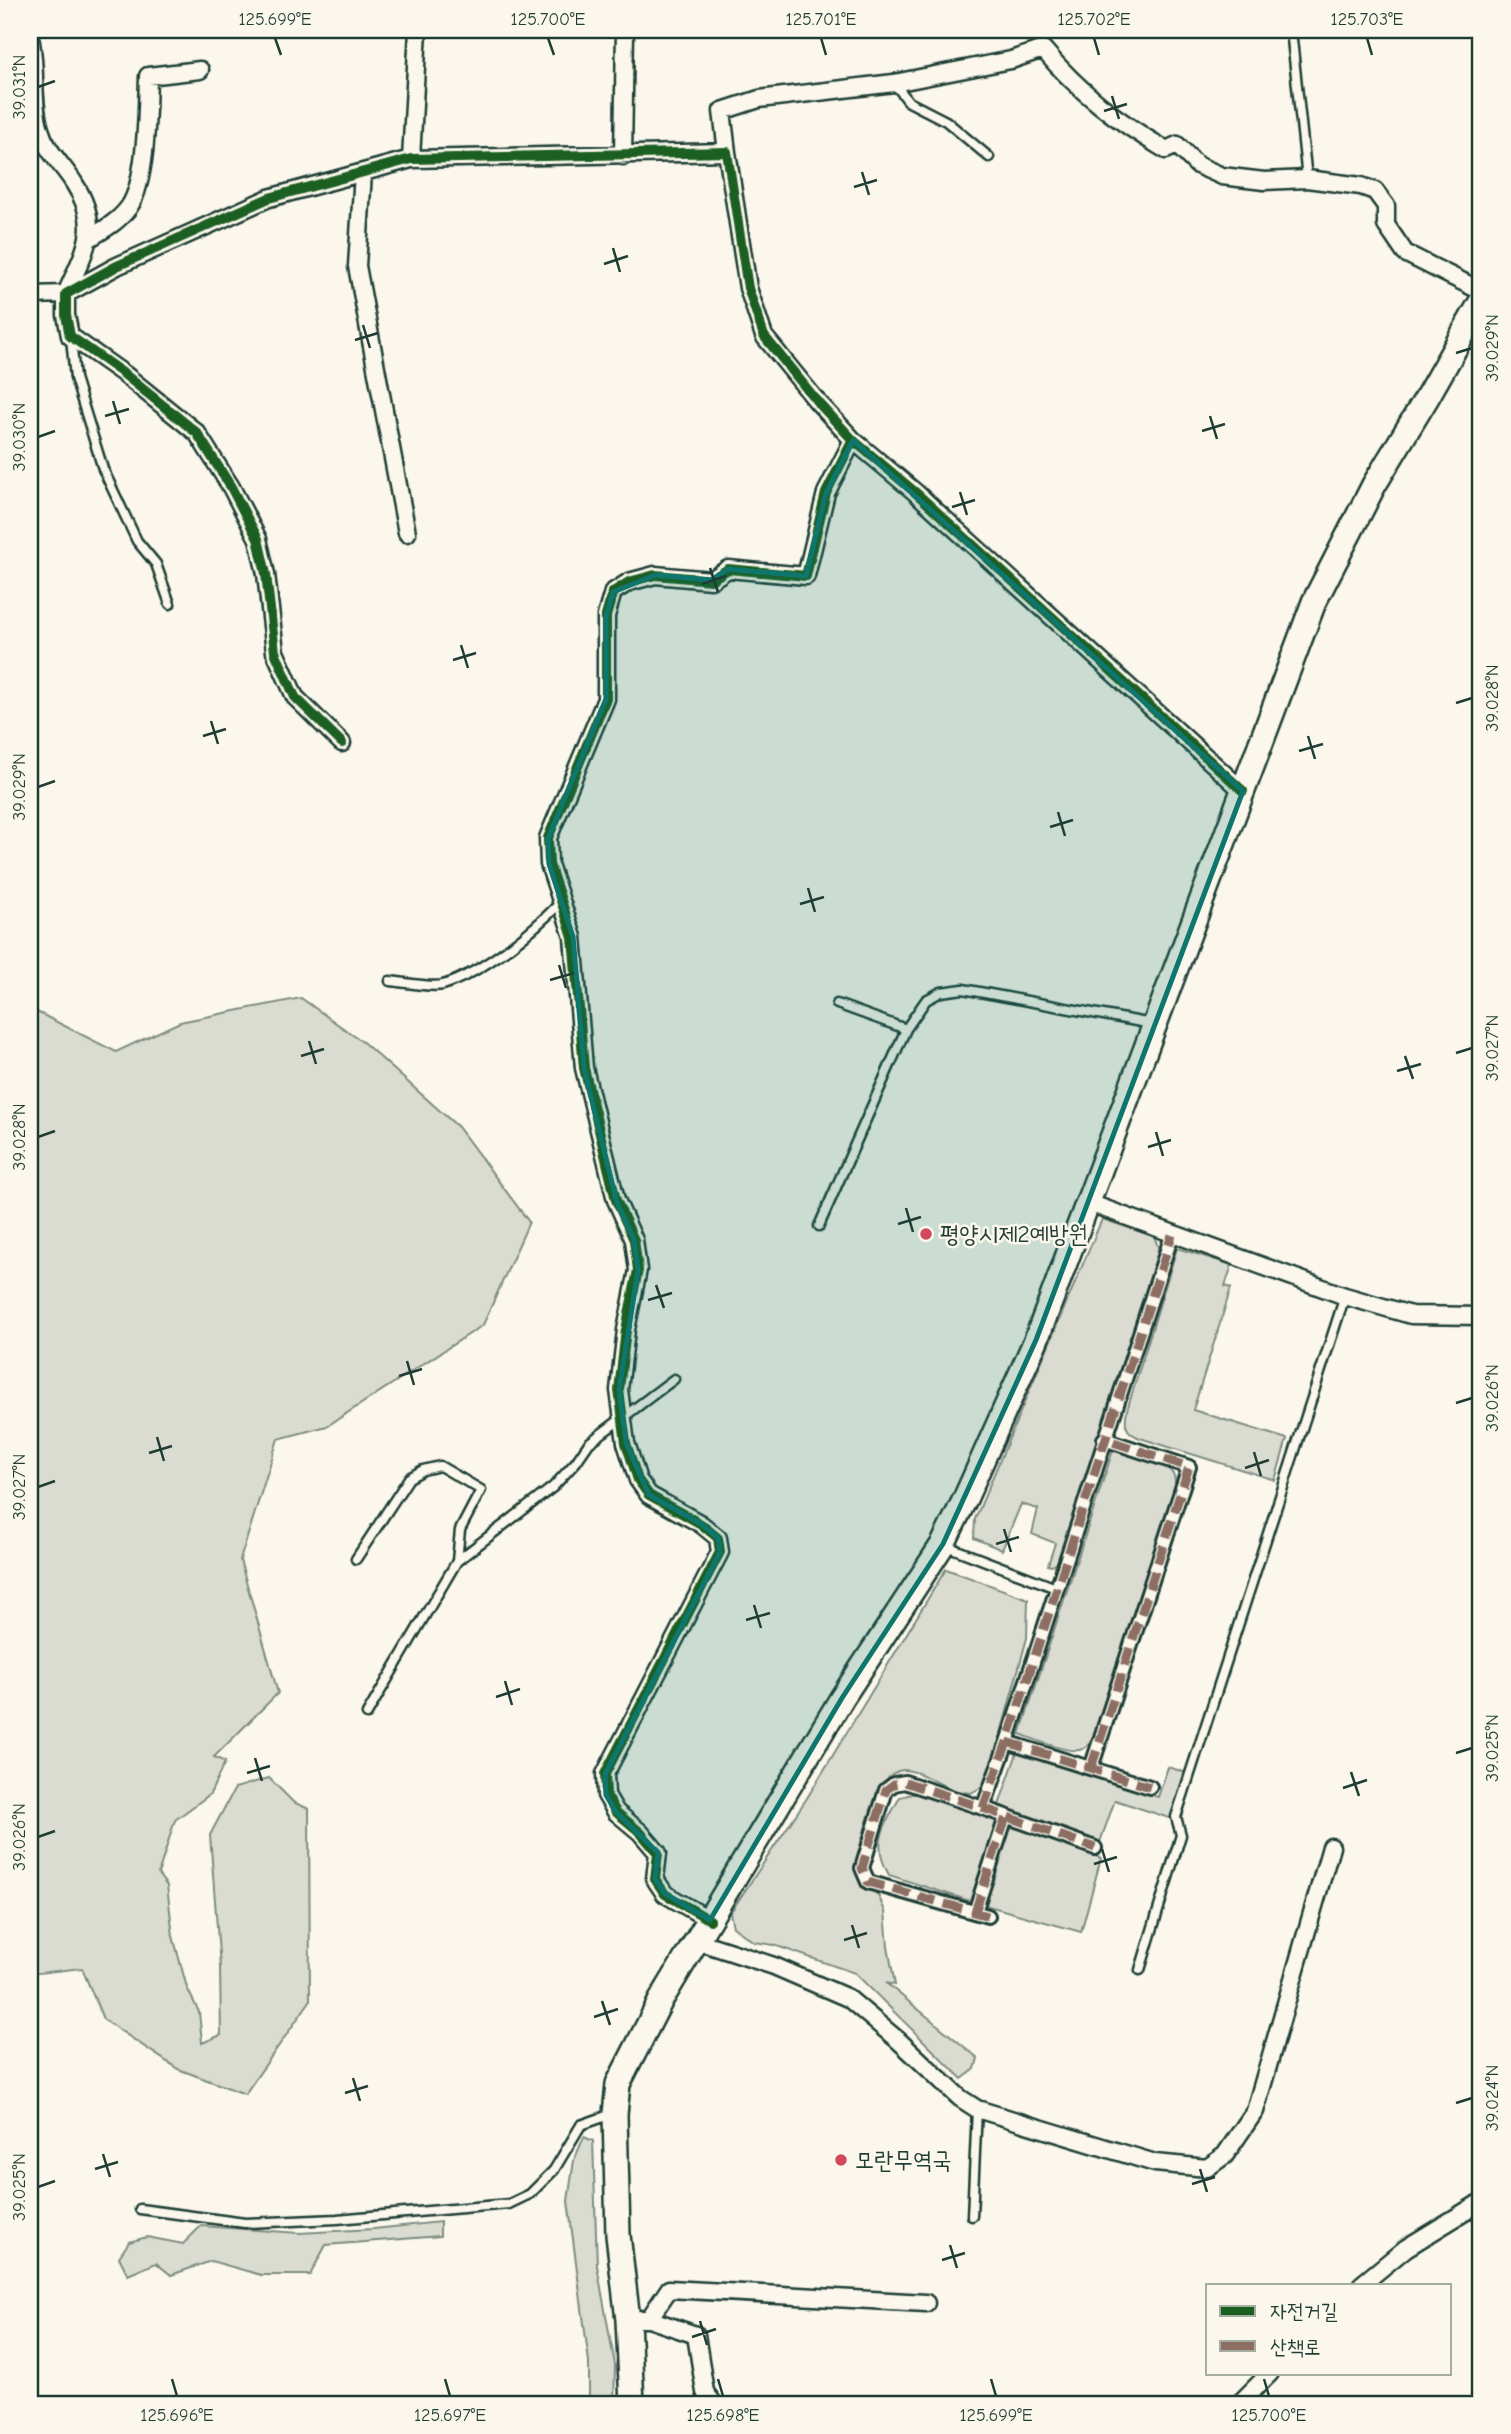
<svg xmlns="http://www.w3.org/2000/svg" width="1511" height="2434" font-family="'Comic Neue','Poor Story',sans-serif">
<rect width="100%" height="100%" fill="#fbf7ec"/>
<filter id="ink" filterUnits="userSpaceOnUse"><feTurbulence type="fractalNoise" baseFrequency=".0143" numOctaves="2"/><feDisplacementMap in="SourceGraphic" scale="14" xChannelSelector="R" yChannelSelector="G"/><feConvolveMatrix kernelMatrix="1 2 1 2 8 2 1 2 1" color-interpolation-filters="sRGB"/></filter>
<g filter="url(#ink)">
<path fill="#dbdcd1" stroke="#7d8c82" stroke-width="2" d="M301,998l63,45 94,84 71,95 -46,103 -156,101 -49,13 -38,121 38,133 -64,64 11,5 -15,32 -35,26 -17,54 9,12 6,50 14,52 12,24 3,31 19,-8 -1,-68 -10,-132 25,-47 34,-10 24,24 16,7 1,192 -65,93 -67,-25 -75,-50 -21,-51 -52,6v-939l7,-23 79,40 64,-30z
M1102,1219l52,17 4,11 -1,12 -100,305 -6,2 -3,-1 7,-22 -23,-9 6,-25 -17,-5 -19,46 -28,-12 1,-19z
M1177,1248l55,17 -7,21 6,2 -38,122 94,29 -12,41 -135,-42c-15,-6 -16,-13 -13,-28z
M1113,1450l53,17c8,6 10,11 9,21l-81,248c-3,5 -6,11 -11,13 -13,6 -49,-10 -63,-15z
M946,1569l82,30 -1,39 -40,146 -16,9c-6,-1 -12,-1 -17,-3 -15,-5 -34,-20 -51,-20 -27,2 -38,62 -45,83v11l8,22 12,9 7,16 3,36 7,38 -9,-2 92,75 -3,11 -13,10 -107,-106 -81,-28 -20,-3 -21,-15 -3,-14 77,-115z
M1017,1753h6l135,44 10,-30 19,6 -15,46 -57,-19 -15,42 -96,-32 -5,-5z
M916,1793l85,27 -28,82 -84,-27c-18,-32 -5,-48 11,-78z
M1011,1825l90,33 -20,74 -96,-27z
M584,2137l9,4 4,125 18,99 -1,39h-25v-42l-21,-161 6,-41z
M440,2222v14l-114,9 -16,30h-49l-50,-14 -40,14 -15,-12 -28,12 -9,-18 10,-15 18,-5 36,7 18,-18 98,7 75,-4z"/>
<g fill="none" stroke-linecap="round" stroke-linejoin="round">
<g stroke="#1f3d34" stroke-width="13">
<path id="service" d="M1291,30l16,149
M894,83l15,19 37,19 43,36
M71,338l4,40 28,91 34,72 19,23 14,40
M390,981c13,1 41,7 53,4 41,-13 90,-54 119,-84
M837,1004l69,25
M819,1226l87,-197 20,-29 15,-8 22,-3 189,35
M944,1545l112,43
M356,1559l53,-81 14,-8 17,-4 41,24 -21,40 -3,31
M367,1714l90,-153 96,-74 23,-25 13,-19 85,-64
M1140,1970l41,-135 -5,-18 169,-521
M140,2209l105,14 92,-4 172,-15 21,-10 24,-24 27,-45 31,-11
M972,2216l5,-107"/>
</g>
<g stroke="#1f3d34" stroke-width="18">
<path id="pedestrian" d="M1007,1742l143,45
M1091,1768l98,-301 -85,-28
M983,1808l112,40
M975,1912l31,-95
M988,1916l-120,-34 -6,-14 24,-78 8,-6 11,-2 78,26 24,-66 165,-507"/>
</g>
<g stroke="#1f3d34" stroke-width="21">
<path id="minor" d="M30,38c7,29 1,63 10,91 6,22 23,36 34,54 29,45 10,68 -8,111l-36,1
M727,152l-5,-41 37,-12 135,-16 117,-23 32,-11c37,44 74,72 123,101l11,-5 20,20 25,11 42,5 43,-2 54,7 14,5 11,15v19l19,28 76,38
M623,156l2,-126
M411,159l7,-129
M363,173l-6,93 50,267
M90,238c15,-9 29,-17 39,-31 18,-26 18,-99 19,-131l52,-6
M342,743l-47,-46 -20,-45 -9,-78 -8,-35 -27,-52 -34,-54 -73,-59 -54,-38 -4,-21v-21l51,-28 152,-68 142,-39 316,-7 21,136 16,48 52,64 37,40 62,52 328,299
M1089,1203l256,93 66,19 70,1
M710,1920l-45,-26 -10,-15 3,-26 -18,-21 -24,-20 -10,-17 -1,-21 115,-222 -2,-14 -17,-14 -52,-29 -11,-15 -12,-37 -7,-53 7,-60 12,-60 -4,-30 -18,-40 -32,-132 -11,-131 -24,-73 -1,-26 58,-139v-83l7,-24 16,-10 26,-7 56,5 17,-11 78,7 20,-83 27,-53
M697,1941l77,25 74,32 51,43 61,57 17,11 178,54 52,5 18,-13 30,-44 76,-264
M1361,2285l45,-37 75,-46
M641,2319h8l47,16 9,57 9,12
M649,2319l20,-30 257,14
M1239,2404l31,-31"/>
</g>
<g stroke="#1f3d34" stroke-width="28">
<path id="secondary" d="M632,2404l-4,-84 -10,-85 -3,-121 3,-30 43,-84 181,-302 101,-154 22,-45 71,-159 278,-738 60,-117 52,-86 55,-97"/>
</g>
<use href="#service" stroke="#fbf7ec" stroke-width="8"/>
<use href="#pedestrian" stroke="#fbf7ec" stroke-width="12"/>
<use href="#minor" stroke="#fbf7ec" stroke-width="16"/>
<use href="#secondary" stroke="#fbf7ec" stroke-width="23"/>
<path stroke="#8d6e63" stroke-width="9" stroke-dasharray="18 9" stroke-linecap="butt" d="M1007,1742l143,45
M1091,1768l98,-301 -85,-28
M983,1808l112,40
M975,1912l31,-95
M988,1916l-120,-34 -6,-14 24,-78 8,-6 11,-2 78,26 24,-66 165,-507"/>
<g stroke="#fbf7ec" stroke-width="15">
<path id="cycleway" d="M342,743l-47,-46 -20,-45 -9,-78 -8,-35 -27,-52 -34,-54 -73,-59 -54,-38 -4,-21v-21l51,-28 152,-68 142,-39 316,-7 21,136 16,48 52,64 37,40 62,52 328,299
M710,1920l-45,-26 -10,-15 3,-26 -18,-21 -24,-20 -10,-17 -1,-21 115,-222 -2,-14 -17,-14 -52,-29 -11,-15 -12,-37 -7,-53 7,-60 12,-60 -4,-30 -18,-40 -32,-132 -11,-131 -24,-73 -1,-26 58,-139v-83l7,-24 16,-10 26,-7 56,5 17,-11 78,7 20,-83 27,-53"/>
</g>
<use href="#cycleway" stroke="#1b5e20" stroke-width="10"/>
</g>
</g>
<path fill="#0f766e" fill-opacity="0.2" stroke="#0f766e" stroke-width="5" stroke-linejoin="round" d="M853,440l390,351 -207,549 -93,204 -101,154 -132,222 -45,-26 -10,-15 3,-26 -42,-41 -10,-17 -1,-21 115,-222 -2,-14 -17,-14 -52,-29 -23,-52 -7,-53 19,-120 -4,-30 -18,-40 -32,-132 -11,-131 -24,-73 -1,-26 58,-139v-83l7,-24 42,-17 56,5 17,-11 78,7 20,-83z"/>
<path fill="none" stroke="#1f3d34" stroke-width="2.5" d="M275,38l6,17M548,38l6,17M821,38l5,17M1094,38l5,17M1367,38l5,17M38,87l17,-6M1112,96l7,23M1104,111l23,-7M862,172l7,23M854,187l23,-7M613,248l7,24M604,264l24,-8M363,325l7,23M355,340l23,-7M1456,353l16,-5M113,401l7,23M105,416l24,-7M1210,416l7,23M1202,431l23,-7M38,437l17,-6M960,492l7,23M952,507l23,-7M710,568l8,24M702,584l24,-8M461,645l7,23M453,660l23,-7M1456,703l16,-5M211,721l7,23M203,736l23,-7M1308,736l7,23M1299,751l24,-7M38,787l17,-6M1058,812l7,24M1050,827l23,-7M808,888l7,24M800,904l24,-7M559,965l7,23M550,980l24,-7M309,1041l7,23M1456,1053l16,-5M301,1056l23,-7M1405,1056l8,23M1397,1071l24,-7M1156,1132l7,24M38,1137l17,-6M1148,1147l23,-7M906,1208l7,24M898,1224l23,-7M656,1285l8,23M648,1300l24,-7M407,1361l7,24M399,1376l23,-7M1456,1403l16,-5M157,1437l7,24M1254,1452l7,24M149,1453l23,-7M1245,1468l24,-8M38,1487l17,-6M1004,1529l7,23M996,1544l23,-7M754,1605l7,23M746,1620l24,-7M505,1681l7,24M496,1697l24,-8M1456,1753l16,-5M255,1758l7,23M1351,1772l8,24M247,1773l23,-7M1343,1788l24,-8M38,1837l17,-6M1102,1849l7,23M1094,1864l23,-7M852,1925l7,23M844,1940l23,-7M602,2001l8,24M594,2017l24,-8M353,2078l7,23M345,2093l23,-7M1456,2103l16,-5M103,2154l7,23M95,2169l23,-7M1200,2169l7,23M1192,2184l23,-7M38,2187l17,-6M950,2245l7,23M942,2260l23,-7M700,2321l7,24M692,2337l24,-8M172,2379l5,17M445,2379l5,17M718,2379l5,17M991,2379l5,17M1264,2379l5,17"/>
<g fill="#d1495b" stroke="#fbf7ec" stroke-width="2.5">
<circle cx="926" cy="1234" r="7"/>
<circle cx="841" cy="2160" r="7"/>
</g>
<g text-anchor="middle" stroke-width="5" stroke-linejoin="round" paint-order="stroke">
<g font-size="24" fill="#1f3d34" stroke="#fbf7ec" text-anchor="start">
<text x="940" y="1242">평양시제2예방원</text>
<text x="855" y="2168">모란무역국</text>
</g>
</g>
<rect width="1511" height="2434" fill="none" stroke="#fbf7ec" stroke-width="77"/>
<rect x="1206" y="2284" width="245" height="91" fill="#fbf7ec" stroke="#a3ada2" stroke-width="2"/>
<rect x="1220" y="2306" width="35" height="10" fill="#1b5e20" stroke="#a3ada2" stroke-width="2"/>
<text x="1270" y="2318" font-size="21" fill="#1f3d34">자전거길</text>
<rect x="1220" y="2341" width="35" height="10" fill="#8d6e63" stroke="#a3ada2" stroke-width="2"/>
<text x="1270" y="2354" font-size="21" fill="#1f3d34">산책로</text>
<rect x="38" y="38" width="1434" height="2358" fill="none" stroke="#1f3d34" stroke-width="2.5"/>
<g font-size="18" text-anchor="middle" fill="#1f3d34">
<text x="275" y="25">125.699°E</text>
<text x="548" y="25">125.700°E</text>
<text x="821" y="25">125.701°E</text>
<text x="1094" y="25">125.702°E</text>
<text x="1367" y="25">125.703°E</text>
<text transform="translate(19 87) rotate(-90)" y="6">39.031°N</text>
<text transform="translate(1492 348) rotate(-90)" y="6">39.029°N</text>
<text transform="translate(19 437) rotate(-90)" y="6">39.030°N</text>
<text transform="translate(1492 698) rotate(-90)" y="6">39.028°N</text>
<text transform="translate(19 787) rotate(-90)" y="6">39.029°N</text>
<text transform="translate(1492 1048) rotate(-90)" y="6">39.027°N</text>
<text transform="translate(19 1137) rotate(-90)" y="6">39.028°N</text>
<text transform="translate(1492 1398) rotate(-90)" y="6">39.026°N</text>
<text transform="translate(19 1487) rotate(-90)" y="6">39.027°N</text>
<text transform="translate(1492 1748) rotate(-90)" y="6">39.025°N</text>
<text transform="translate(19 1837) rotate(-90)" y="6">39.026°N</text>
<text transform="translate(1492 2098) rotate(-90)" y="6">39.024°N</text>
<text transform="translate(19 2187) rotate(-90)" y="6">39.025°N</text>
<text x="177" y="2421">125.696°E</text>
<text x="450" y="2421">125.697°E</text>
<text x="723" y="2421">125.698°E</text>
<text x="996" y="2421">125.699°E</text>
<text x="1269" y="2421">125.700°E</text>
</g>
</svg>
